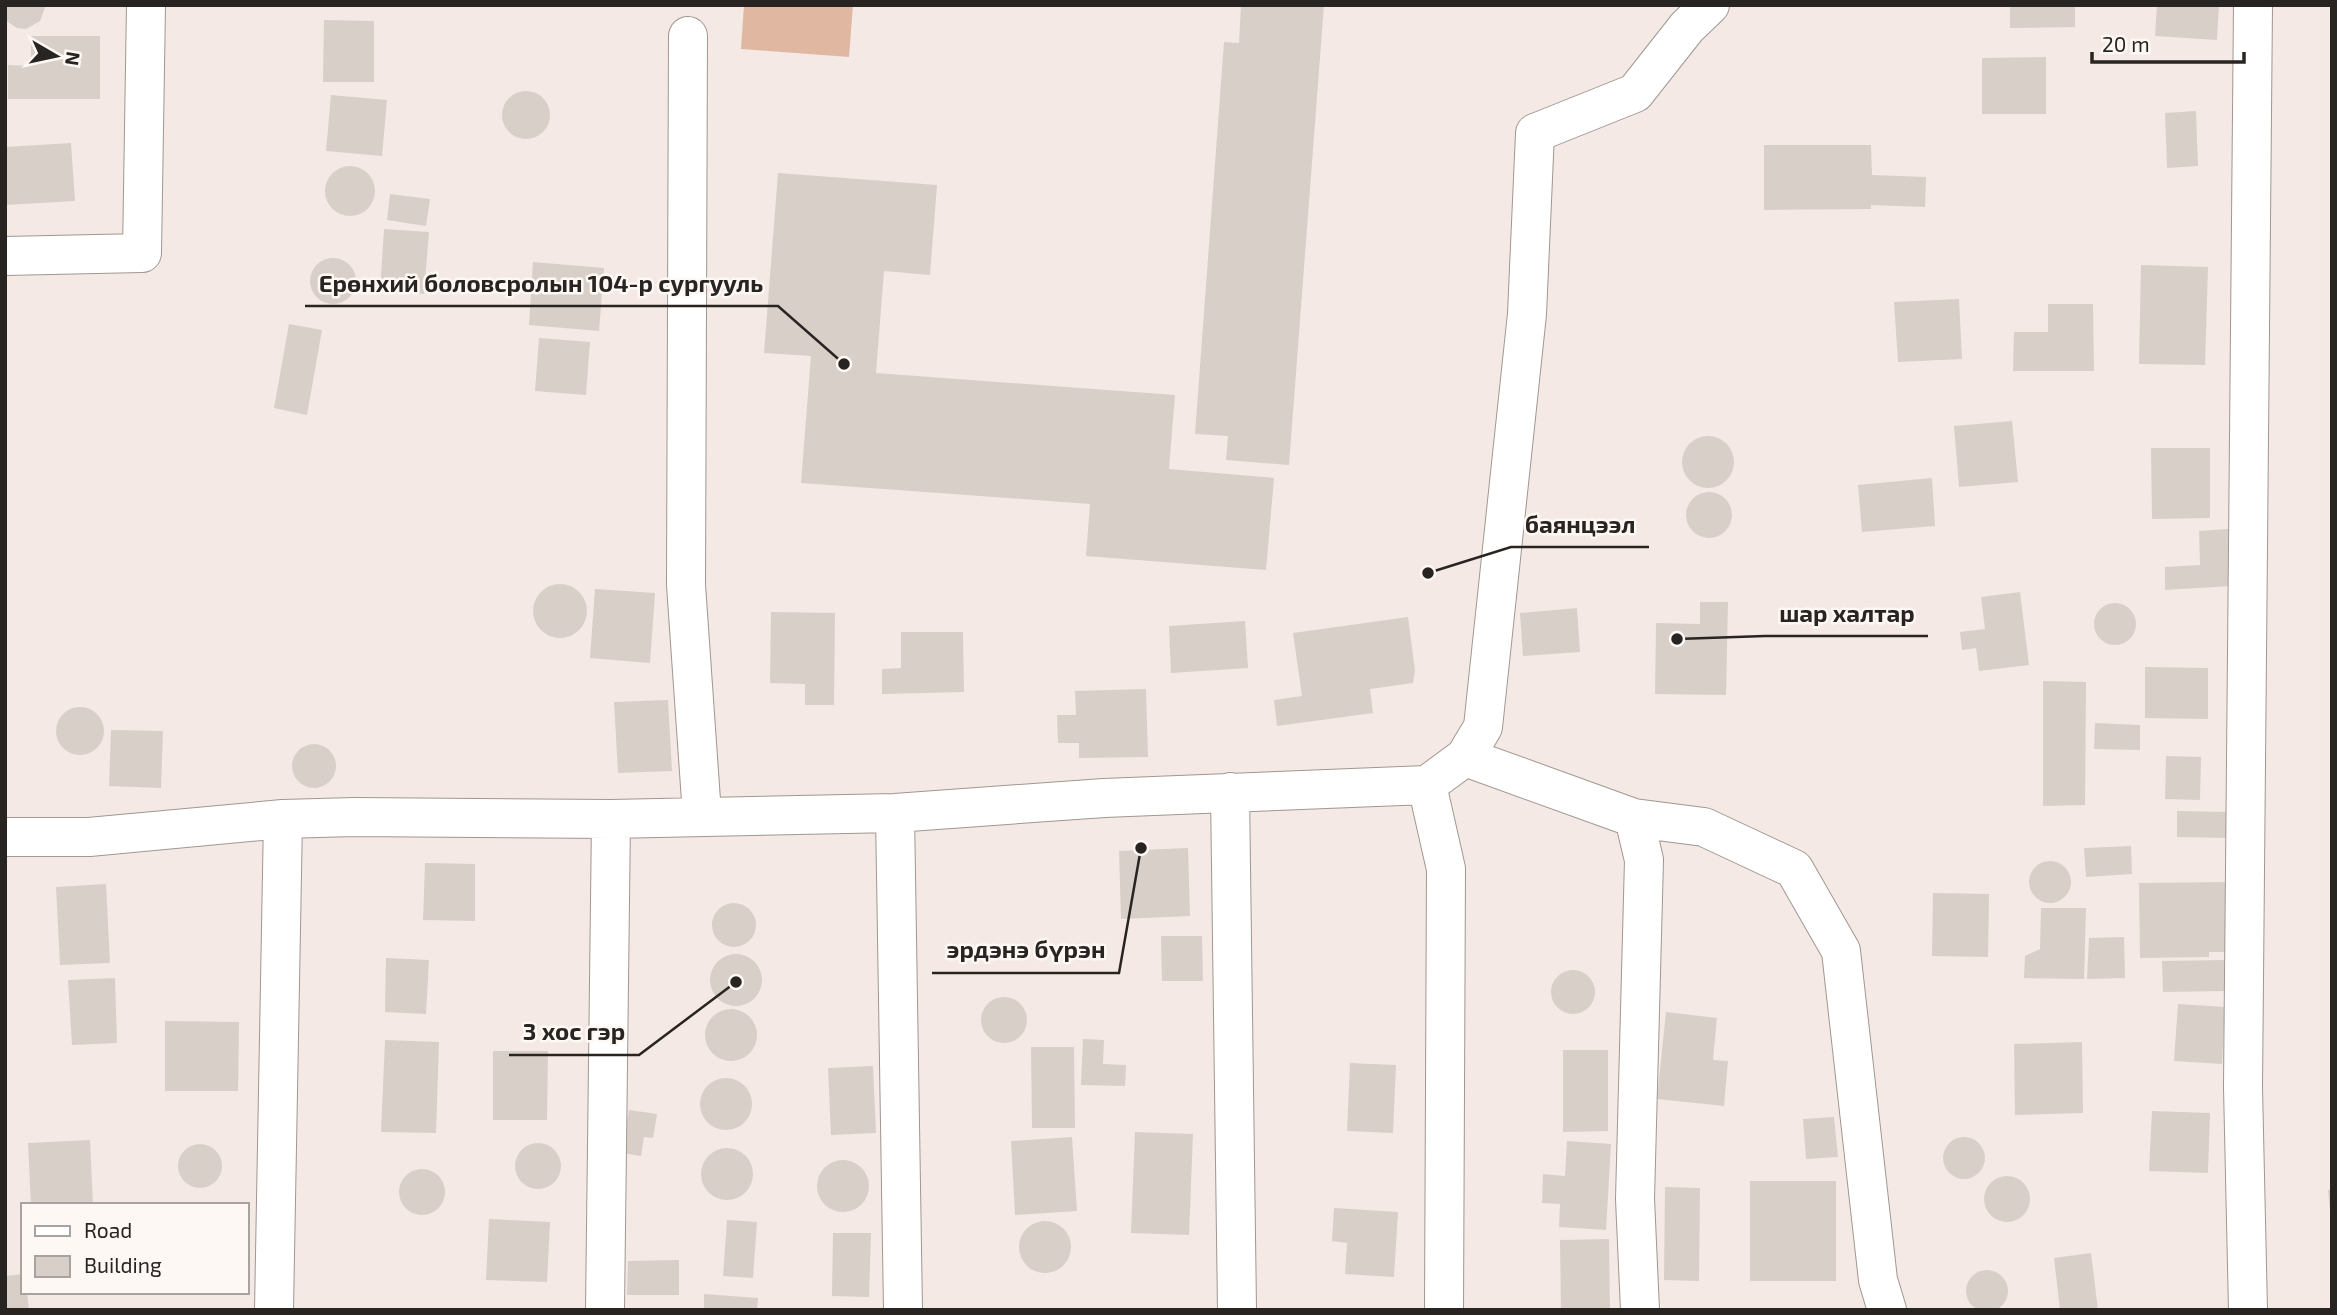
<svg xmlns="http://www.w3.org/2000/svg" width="2337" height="1315" font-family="'Exo 2',sans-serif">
<rect width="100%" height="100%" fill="#f4e9e4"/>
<path fill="#e0b8a2" d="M744,5h109l-4,52 -108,-8z"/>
<path fill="#d9cfc9" d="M5,5h41l-6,16 -14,8 -9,-1 -12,-8z
M1241,5h83l-35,460 -63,-5 2,-24 -33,-2 29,-392 15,1z
M2010,5h65v22l-65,1z
M2157,5h62l-2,35 -62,-4z
M324,20l50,1v61h-51z
M31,36h69v63h-92v-34l23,1z
M2046,57v57h-64v-56z
M502 115a24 24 0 1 1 48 0a24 24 0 1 1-48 0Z
M331,95l56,5 -5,56 -56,-5z
M2196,111l2,55 -31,2 -2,-55z
M71,143l4,58 -70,4v-58z
M1764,145h107l1,30 54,2 -1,30 -54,-2v4l-107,1z
M325 191a25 25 0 1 1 50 0a25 25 0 1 1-50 0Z
M778,173l159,12 -7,90 -46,-4 -8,102 299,22 -6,74 105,9 -8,92 -180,-14 4,-52 -289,-21 10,-127 -47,-3z
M390,194l40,5 -4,27 -39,-6z
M384,229l45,3 -5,62 -44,-3z
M310 281a23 23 0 1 1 46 0a23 23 0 1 1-46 0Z
M533,262l71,6 -5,63 -70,-6z
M2141,265l67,2 -3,98 -66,-1z
M1959,299l3,60 -64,3 -4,-60z
M2048,304h45l1,67h-81l1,-39h34z
M289,324l33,6 -15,85 -33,-7z
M539,338l51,4 -4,53 -51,-4z
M2012,421l6,61 -59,5 -5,-61z
M1682 462a26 26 0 1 1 52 0a26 26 0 1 1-52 0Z
M2151,448h59v70l-58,1z
M1932,478l3,48 -73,6 -4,-47z
M1686 515a23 23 0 1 1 46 0a23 23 0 1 1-46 0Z
M2228,529l3,57 -66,4v-23l35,-2 -1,-34z
M533 611a27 27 0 1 1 54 0a27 27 0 1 1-54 0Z
M595,589l60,4 -5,70 -60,-5z
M2020,592l9,73 -50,6 -3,-23 -14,2 -2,-18 25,-3 -4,-32z
M1700,602h28l-2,93 -71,-1 1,-71 44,1z
M2094 624a21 21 0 1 1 42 0a21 21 0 1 1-42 0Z
M1577,608l3,44 -57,4 -3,-43z
M771,612l64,1 -1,92h-29v-21l-35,-1z
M1408,617l7,54 -2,12 -43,6 3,24 -96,13 -3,-26 28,-4 -9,-63z
M1245,621l3,47 -77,5 -2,-47z
M901,632h62l1,60 -82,2v-25l19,-1z
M2145,667l63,1v51l-63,-1z
M2043,681l43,1 -1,123 -42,1z
M1146,689l2,68 -69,1v-15h-21l-1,-28h19l-1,-24z
M668,700l4,71 -54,2 -4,-71z
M56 731a24 24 0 1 1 48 0a24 24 0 1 1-48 0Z
M2095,723l45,2v25l-46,-1z
M111,730l52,1 -2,57 -52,-2z
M292 766a22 22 0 1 1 44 0a22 22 0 1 1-44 0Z
M2166,756l35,1 -1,43 -35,-1z
M2177,811l52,1v26l-52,-1z
M2131,846l1,28 -46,3 -2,-29z
M1188,848l2,68 -69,3 -2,-68z
M2029 882a21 21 0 1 1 42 0a21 21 0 1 1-42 0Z
M425,863l50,1v57l-52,-1z
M2230,882v70h-21v5l-69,1 -1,-75z
M106,884l4,79 -50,2 -4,-78z
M1933,893l56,1 -1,63 -56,-1z
M712 925a22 22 0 1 1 44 0a22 22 0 1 1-44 0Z
M2041,908h45l-2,71 -60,-1 1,-22 15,-7z
M1161,936h41l1,45h-41z
M2124,937l1,41 -38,1 2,-41z
M710 980a26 26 0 1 1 52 0a26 26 0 1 1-52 0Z
M386,958l43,2 -3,54 -41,-2z
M2225,960l1,31 -63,1 -1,-31z
M1551 992a22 22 0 1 1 44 0a22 22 0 1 1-44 0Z
M115,978l2,65 -45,2 -4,-65z
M981 1020a23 23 0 1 1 46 0a23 23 0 1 1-46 0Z
M2178,1004l47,3 -3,57 -48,-3z
M705 1035a26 26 0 1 1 52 0a26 26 0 1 1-52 0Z
M1666,1012l51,6 -4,42 15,1 -4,45 -67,-7z
M165,1021l74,1 -1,69h-73z
M1083,1039l21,1 -1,24 23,1 -1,21 -44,-1z
M385,1040l54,2 -3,91 -55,-1z
M2082,1042l1,71 -68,2 -1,-71z
M1031,1047h43l1,81h-43z
M1563,1050h45v81l-45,1z
M493,1051h55l-1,69h-54z
M1350,1063l46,2 -3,68 -46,-2z
M873,1066l3,67 -45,2 -3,-67z
M700 1104a26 26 0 1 1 52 0a26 26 0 1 1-52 0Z
M629,1110l28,4 -4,24 -9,-1 -3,19 -19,-3z
M2152,1111l58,2 -2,60 -59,-2z
M1834,1117l4,40 -32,2 -3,-40z
M1135,1132l58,2 -4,101 -58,-2z
M1072,1137l5,74 -62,4 -4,-74z
M1943 1158a21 21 0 1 1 42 0a21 21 0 1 1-42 0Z
M90,1140l3,65h-62l-3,-62z
M1567,1141l44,3 -5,86 -47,-3 1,-23 -18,-1 1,-29 22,2z
M515 1166a23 23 0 1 1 46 0a23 23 0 1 1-46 0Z
M178 1166a22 22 0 1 1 44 0a22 22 0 1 1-44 0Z
M701 1174a26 26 0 1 1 52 0a26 26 0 1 1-52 0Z
M817 1186a26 26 0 1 1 52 0a26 26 0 1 1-52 0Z
M399 1192a23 23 0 1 1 46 0a23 23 0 1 1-46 0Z
M1984 1199a23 23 0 1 1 46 0a23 23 0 1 1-46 0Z
M1750,1181h86v100h-86z
M1665,1187l35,1 -1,93 -35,-1z
M2328,1190h4v21h-2z
M1334,1208l64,4 -4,65 -49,-3 2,-31 -15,-2z
M489,1219l61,3 -3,60 -61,-2z
M727,1220l30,2 -4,56 -30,-2z
M1019 1247a26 26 0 1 1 52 0a26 26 0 1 1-52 0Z
M833,1233h38l-2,64 -37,-1z
M1609,1239l1,71h-49l-1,-70z
M2091,1253l7,57h-38l-6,-52z
M679,1260v35h-52l1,-34z
M1966 1291a21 21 0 1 1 42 0a21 21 0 1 1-42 0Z
M23,1274v18h4l2,18h-24v-34z
M704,1294l54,4 -1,12h-53z"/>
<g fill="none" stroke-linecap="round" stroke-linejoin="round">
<g stroke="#a09792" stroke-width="40">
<path id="minor" d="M688,36l-2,549 16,230
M5,256l137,-3 4,-248
M1465,757l169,61 70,9 90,42 47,82 37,329 9,30
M1427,785l19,84 -2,441
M1230,792l7,518
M895,813l8,497
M1634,818l10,42 -9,339 5,111
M5,837h84l194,-18 71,-2 257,2 284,-6 209,-15 323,-13 38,-28 18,-30 44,-413 8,-181 100,-40 52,-66 23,-22
M274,1310l9,-491
M605,1310l6,-491
M2248,1310l-5,-223 10,-1082"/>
</g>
<use href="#minor" stroke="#fff" stroke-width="38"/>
</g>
<path fill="none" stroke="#282422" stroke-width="2.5" d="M844 364L778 306H305M1428 573L1511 547H1649M1677 639L1765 636H1928M1141 848L1119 973H932M736 982L639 1055H509"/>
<g fill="#282422" stroke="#fef8f4" stroke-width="2.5">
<circle cx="844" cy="364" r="7"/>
<circle cx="1428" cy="573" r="7"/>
<circle cx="1677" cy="639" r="7"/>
<circle cx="1141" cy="848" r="7"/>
<circle cx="736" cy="982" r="7"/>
</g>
<g font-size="24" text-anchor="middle" font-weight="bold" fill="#282422" stroke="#fef8f4" stroke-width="5" stroke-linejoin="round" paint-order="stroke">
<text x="541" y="292">Ерөнхий боловсролын 104-р сургууль</text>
<text x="1580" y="533">баянцээл</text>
<text x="1847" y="622">шар халтар</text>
<text x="1026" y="958">эрдэнэ бүрэн</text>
<text x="574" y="1040">3 хос гэр</text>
</g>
<rect width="2337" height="1315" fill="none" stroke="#282422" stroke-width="14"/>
<rect x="21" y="1203" width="228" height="91" fill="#fef8f4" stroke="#a8a3a0" stroke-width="2"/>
<rect x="35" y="1226" width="35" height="10" fill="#ffffff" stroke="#a8a3a0" stroke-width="2"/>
<text x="84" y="1238" font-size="21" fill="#282422">Road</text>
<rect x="35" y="1256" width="35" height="21" fill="#d9cfc9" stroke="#a8a3a0" stroke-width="2"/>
<text x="84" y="1273" font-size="21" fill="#282422">Building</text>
<g transform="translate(56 56) rotate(99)" stroke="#fef8f4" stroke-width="5" paint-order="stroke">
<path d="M0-5L12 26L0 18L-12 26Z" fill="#282422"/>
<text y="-10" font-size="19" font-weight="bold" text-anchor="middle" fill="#282422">N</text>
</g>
<path d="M2092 52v10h152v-10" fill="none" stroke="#282422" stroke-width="3.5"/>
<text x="2102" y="52" font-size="21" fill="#282422" stroke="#fef8f4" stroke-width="5" paint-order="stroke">20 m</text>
</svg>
